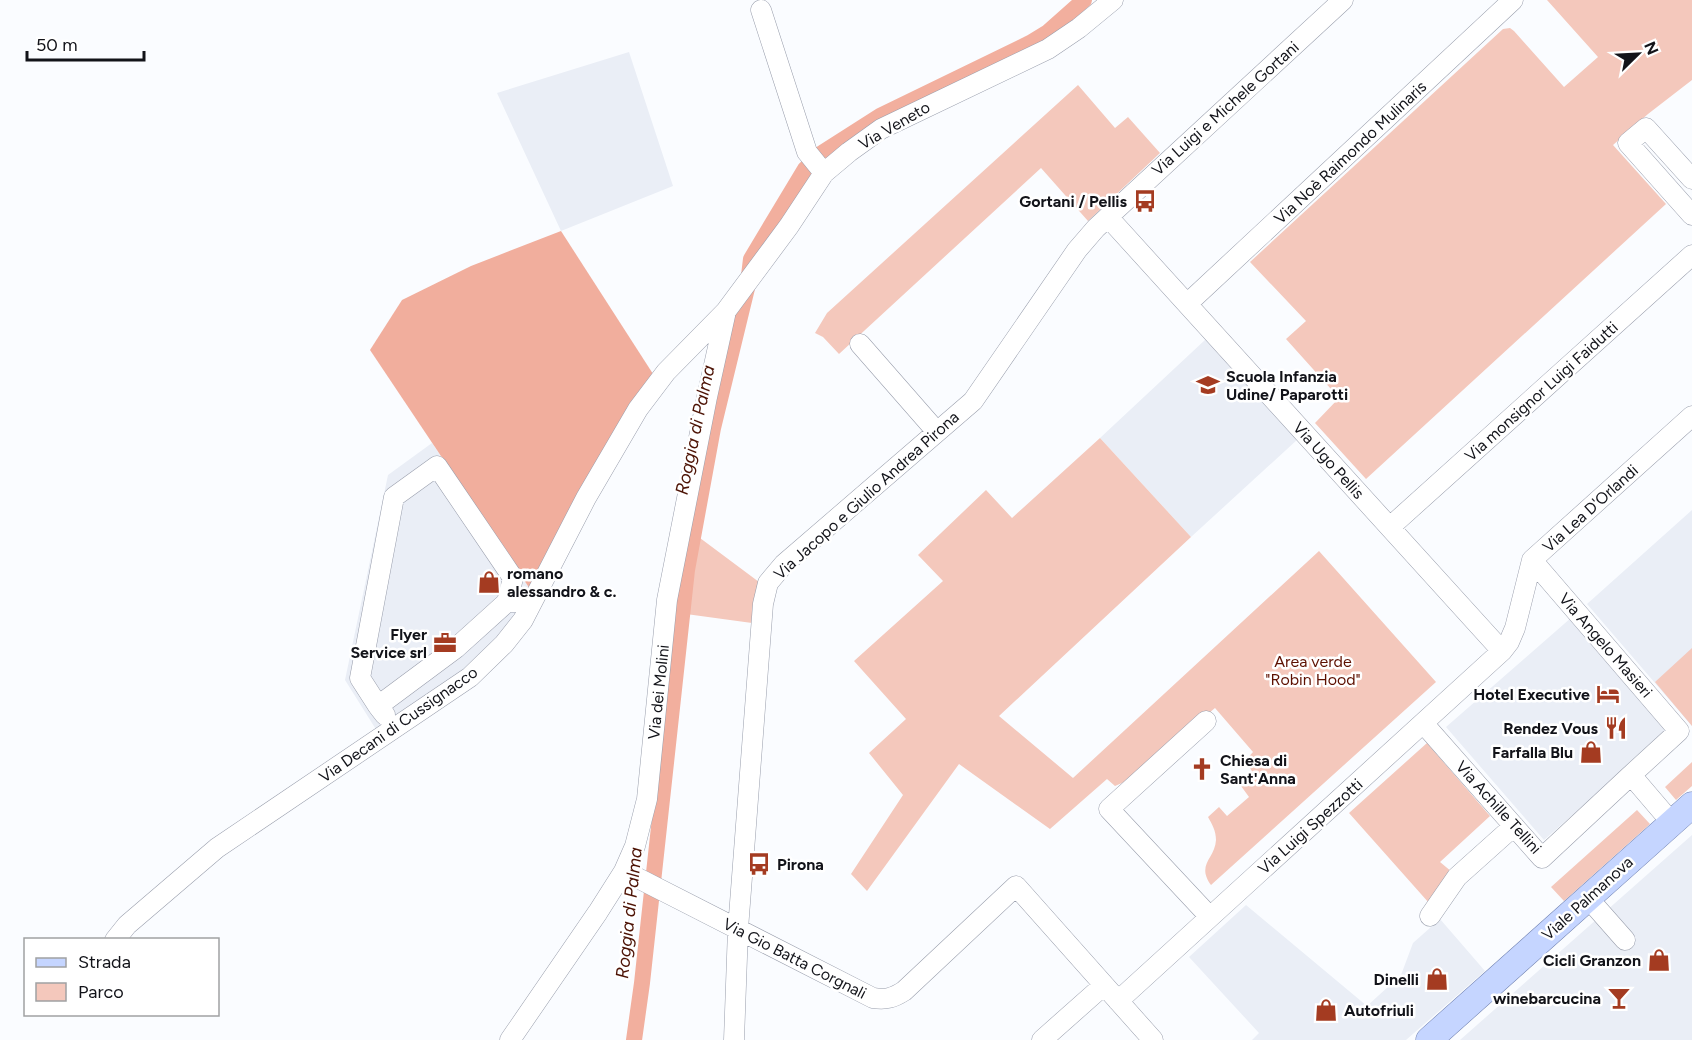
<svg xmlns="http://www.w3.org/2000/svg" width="1692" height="1040" font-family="Figtree,sans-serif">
<rect width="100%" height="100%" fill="#fafcff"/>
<path fill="#eaeef6" d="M629,52l44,134 -112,45 -64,-138z
M1206,339l92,100 -107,98 -91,-99z
M432,443l102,152 -16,22 -45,46 -96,68 -32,-51 43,-205z
M1692,510v216l-105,-122z
M1572,617l98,112 -126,111 -98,-113z
M1692,835v205h-232z
M1246,905l121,101 34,-31 12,-32 27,-24 45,52 -79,69h-154l7,-7 -70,-76z"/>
<path fill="#f4c8bc" d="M1547,0h145v80l-44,34 -35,31 53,59 -300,275 -51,-56 24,-25 -53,-59 20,-18 -56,-59 253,-233 7,-1 4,3 50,56 34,-30z
M1078,85l37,43 13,-11 32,36 -72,68 -47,-53 -202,186 -16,-17 -8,-4 12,-20z
M1100,438l91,99 -192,179 74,62 246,-227 117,131 -225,203c-15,-21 4,-26 5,-45 0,-9 -4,-16 -8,-23l11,-10 8,9 22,-19 -8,-11 13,-12 -9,-13 8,-9 -38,-44 -86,72 -14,6 -8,-7 -57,50 -91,-65 -92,127 -16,-17 52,-79 -34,-42 37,-34 -52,-58 89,-80 -25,-26 68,-65 26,28z
M700,538l59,44 -6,22 -1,19 -66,-9 4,-33z
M1692,648v78l-37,-44z
M1427,743l63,73 -50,46 12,10 -23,31 -80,-90z
M1692,762v24l-16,14 -11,-13z
M1637,810l13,14 -86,77 -13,-14z"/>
<path fill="#f1ae9d" d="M561,231l94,146 -121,218 -164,-245 32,-50 69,-34z"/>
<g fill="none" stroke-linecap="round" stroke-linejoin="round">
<path stroke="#f2af9e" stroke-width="16" d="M634,1040l8,-57 45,-413 26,-142 35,-144 3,-25 54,-90 17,-16 58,-37 150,-73 18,-11 36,-32"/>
<g stroke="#999eac" stroke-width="21">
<path id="minor" d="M761,10l46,142 17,21
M1692,179l-46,-51 -18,15 64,72
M1108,217l394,434
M1187,304l326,-304
M860,344l77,88
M1390,527l302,-272
M1532,560l147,171 -48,44
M378,706l-18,-28 34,-181 43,-31 76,112 -6,24
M385,715l-7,-9 78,-58 51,-46h12
M1206,721l-97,88 101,108
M1423,723l119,135 89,-83 41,48
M624,871l249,127c13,2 20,0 31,-7l112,-105 137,154
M1588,898l37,42
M1430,916l27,-39 57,-51
M115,940l12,-15 90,-77 253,-171 34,-33 19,-24 63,-122 52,-89 28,-37 60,-61 63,-85 35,-53 25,-21 32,-23 167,-80 31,-21 34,-28
M1118,1001l384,-350 7,-9 6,-14 17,-68 160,-144
M510,1040l88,-128 26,-41 11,-25 12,-47 20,-199 40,-203 19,-86
M734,1040l4,-111 25,-325 5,-21 16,-19 189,-163 104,-151 19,-22 247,-228
M1042,1040l62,-55"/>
</g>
<g stroke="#6e7fae" stroke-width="27">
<path id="major" d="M1429,1040l263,-235"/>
</g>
<use href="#minor" stroke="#fff" stroke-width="20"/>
<use href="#major" stroke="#c5d5ff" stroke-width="26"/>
</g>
<defs>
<g id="bus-bare" transform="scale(1.8)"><path d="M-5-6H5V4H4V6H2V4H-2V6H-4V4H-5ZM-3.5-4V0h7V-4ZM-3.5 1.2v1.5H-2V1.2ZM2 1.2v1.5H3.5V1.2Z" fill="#a43b21" stroke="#fff" stroke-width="2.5" paint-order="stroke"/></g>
<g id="school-bare" transform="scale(1.8)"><path d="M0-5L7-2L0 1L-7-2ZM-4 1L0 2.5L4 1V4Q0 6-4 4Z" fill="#a43b21" stroke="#fff" stroke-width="2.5" paint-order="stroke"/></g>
<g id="shop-bare" transform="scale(1.8)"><path d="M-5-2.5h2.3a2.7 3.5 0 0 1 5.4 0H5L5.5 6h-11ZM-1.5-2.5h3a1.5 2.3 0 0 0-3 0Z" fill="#a43b21" stroke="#fff" stroke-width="2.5" paint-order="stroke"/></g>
<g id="office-bare" transform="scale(1.8)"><path d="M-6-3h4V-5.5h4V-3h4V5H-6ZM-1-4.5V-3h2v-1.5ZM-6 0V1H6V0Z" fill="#a43b21" stroke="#fff" stroke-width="2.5" paint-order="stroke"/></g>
<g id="hotel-bare" transform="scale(1.8)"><path d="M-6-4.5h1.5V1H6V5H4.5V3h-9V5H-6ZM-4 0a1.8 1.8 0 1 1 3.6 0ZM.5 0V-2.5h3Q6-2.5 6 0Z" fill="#a43b21" stroke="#fff" stroke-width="2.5" paint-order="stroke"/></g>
<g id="restaurant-bare" transform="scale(1.8)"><path d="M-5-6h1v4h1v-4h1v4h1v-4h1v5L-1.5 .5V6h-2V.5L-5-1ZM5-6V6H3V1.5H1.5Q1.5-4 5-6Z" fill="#a43b21" stroke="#fff" stroke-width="2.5" paint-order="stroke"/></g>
<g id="church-bare" transform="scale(1.8)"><path d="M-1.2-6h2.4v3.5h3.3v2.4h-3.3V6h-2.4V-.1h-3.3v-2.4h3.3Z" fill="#a43b21" stroke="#fff" stroke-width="2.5" paint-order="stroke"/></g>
<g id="bar-bare" transform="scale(1.8)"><path d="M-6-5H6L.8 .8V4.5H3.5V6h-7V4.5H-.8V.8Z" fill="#a43b21" stroke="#fff" stroke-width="2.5" paint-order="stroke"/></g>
</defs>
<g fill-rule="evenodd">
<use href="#bus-bare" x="1145" y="201"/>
<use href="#school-bare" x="1208" y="385"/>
<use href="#shop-bare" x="489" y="582"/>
<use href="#office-bare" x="445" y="643"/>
<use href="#hotel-bare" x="1608" y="694"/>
<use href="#restaurant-bare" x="1616" y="728"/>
<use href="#shop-bare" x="1591" y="752"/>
<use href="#church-bare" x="1202" y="769"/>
<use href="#bus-bare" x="759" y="864"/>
<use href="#shop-bare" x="1659" y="960"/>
<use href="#shop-bare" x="1437" y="979"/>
<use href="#bar-bare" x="1619" y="998"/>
<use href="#shop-bare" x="1326" y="1010"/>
</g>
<g text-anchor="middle" stroke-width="5" stroke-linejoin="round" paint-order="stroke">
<g font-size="16" fill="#121319" stroke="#fff">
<text transform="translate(1225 108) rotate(-42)" y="6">Via Luigi e Michele Gortani</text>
<text transform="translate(894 125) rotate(-30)" y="6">Via Veneto</text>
<text transform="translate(1350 152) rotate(-43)" y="6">Via Noè Raimondo Mulinaris</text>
<text transform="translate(1541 391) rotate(-42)" y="6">Via monsignor Luigi Faidutti</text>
<text transform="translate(1329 460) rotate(48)" y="6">Via Ugo Pellis</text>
<text transform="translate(866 495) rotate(-42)" y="6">Via Jacopo e Giulio Andrea Pirona</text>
<text transform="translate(1590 508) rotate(-42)" y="6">Via Lea D'Orlandi</text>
<text transform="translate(1606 645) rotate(49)" y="6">Via Angelo Masieri</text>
<text transform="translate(658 692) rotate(-84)" y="6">Via dei Molini</text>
<text transform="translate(398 724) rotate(-35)" y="6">Via Decani di Cussignacco</text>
<text transform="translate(1499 807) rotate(48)" y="6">Via Achille Tellini</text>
<text transform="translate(1310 826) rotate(-42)" y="6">Via Luigi Spezzotti</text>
<text transform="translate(1587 898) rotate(-42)" y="6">Viale Palmanova</text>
<text transform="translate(795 958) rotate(27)" y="6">Via Gio Batta Corgnali</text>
</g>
<g font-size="16" font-weight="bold" fill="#121319" stroke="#fff" text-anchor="end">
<text x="1127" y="207">Gortani / Pellis</text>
<text x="1226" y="382" text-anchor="start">Scuola Infanzia<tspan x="1226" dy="18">Udine/ Paparotti</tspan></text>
<text x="507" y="579" text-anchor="start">romano<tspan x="507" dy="18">alessandro &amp; c.</tspan></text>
<text x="427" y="640">Flyer<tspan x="427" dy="18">Service srl</tspan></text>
<text x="1590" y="700">Hotel Executive</text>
<text x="1598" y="734">Rendez Vous</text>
<text x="1573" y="758">Farfalla Blu</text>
<text x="1220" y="766" text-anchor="start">Chiesa di<tspan x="1220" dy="18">Sant'Anna</tspan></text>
<text x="777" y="870" text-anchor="start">Pirona</text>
<text x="1641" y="966">Cicli Granzon</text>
<text x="1419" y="985">Dinelli</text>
<text x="1601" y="1004">winebarcucina</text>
<text x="1344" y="1016" text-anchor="start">Autofriuli</text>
</g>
<g font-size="16" fill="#5d1000" stroke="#fff">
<text x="1313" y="667">Area verde<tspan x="1313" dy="18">"Robin Hood"</tspan></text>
</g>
<g font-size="18" font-style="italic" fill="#4d1305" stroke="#fff">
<text transform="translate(695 430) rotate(-78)" y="6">Roggia di Palma</text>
<text transform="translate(629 913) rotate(-84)" y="6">Roggia di Palma</text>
</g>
</g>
<rect x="24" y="938" width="195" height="78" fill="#ffffff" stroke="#a0a1a3" stroke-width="1.5"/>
<rect x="36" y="958" width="30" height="9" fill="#c5d5ff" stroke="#a0a1a3" stroke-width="1.5"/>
<text x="78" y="968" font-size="18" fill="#121319">Strada</text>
<rect x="36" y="983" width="30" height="18" fill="#f4c8bc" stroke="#a0a1a3" stroke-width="1.5"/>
<text x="78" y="998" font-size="18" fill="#121319">Parco</text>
<g transform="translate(1638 54) rotate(66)" stroke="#ffffff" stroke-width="4.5" paint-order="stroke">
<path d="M0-4.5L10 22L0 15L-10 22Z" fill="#121319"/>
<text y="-9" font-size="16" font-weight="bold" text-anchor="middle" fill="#121319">N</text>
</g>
<path d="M27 51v9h117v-9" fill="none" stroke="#121319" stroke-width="3"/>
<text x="36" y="51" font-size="18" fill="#121319" stroke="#ffffff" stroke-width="4.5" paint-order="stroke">50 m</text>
</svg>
